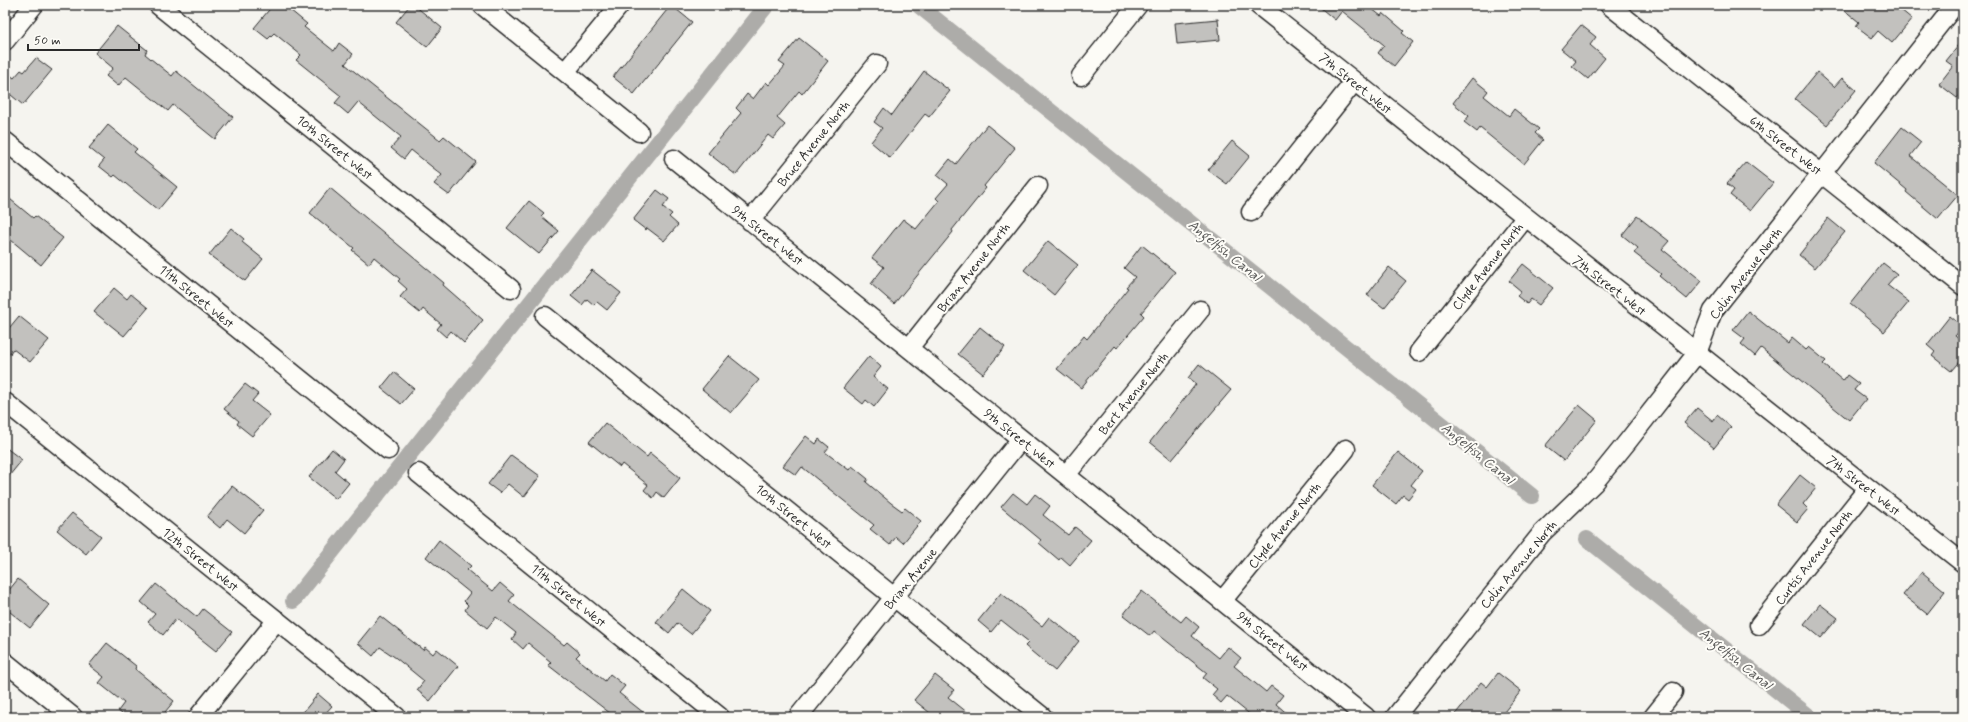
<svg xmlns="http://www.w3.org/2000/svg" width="1968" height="722" font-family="Mynerve,sans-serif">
<rect width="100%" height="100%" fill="#f5f4ef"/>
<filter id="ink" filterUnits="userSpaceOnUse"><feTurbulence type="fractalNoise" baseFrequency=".025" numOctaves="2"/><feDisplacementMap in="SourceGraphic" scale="8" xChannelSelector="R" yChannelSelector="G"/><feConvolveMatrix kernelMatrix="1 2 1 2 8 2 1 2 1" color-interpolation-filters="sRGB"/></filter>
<g filter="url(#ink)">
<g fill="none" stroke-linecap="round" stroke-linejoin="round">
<path stroke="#adaca9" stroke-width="16" d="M918,5l614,491
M1587,539l223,178
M293,601l474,-596"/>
</g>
<path fill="#c2c1be" stroke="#2b2b2b" d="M273,5h11l23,19 -3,3 30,24 5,-8 14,11 -8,10 95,76 4,-4 32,26 -27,33 -15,-11 8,-9 -31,-25 -7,9 -13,-11 10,-11 -43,-35 -10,12 -13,-11 6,-7 -45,-36 5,-5 -27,-22 -6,6 -14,-11z
M410,5h4l28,23 -15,19 -31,-25z
M671,5l21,17 -58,72 -21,-17z
M1317,5h50l14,11 2,-3 21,18 -2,2 11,9 -19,24 -16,-13 6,-8 -42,-34 -7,9z
M1838,5h57l17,14 -20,24 -14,-12 -6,7 -16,-12 3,-4z
M1218,19l2,21 -43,4 -2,-21z
M1581,25l15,12 -6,8 15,13 -17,21 -16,-13 4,-5 -15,-12z
M117,26l30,24 -2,4 27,22 4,-5 57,46 -18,22 -42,-34 -5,6 -42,-34 -8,9 -12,-10 7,-8 -18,-15z
M799,38l29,23 -26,33 -3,-3 -22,27 8,7 -12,14 -5,-4 -32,40 -28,-22 33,-40 -5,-5 11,-14 6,5 13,-17 3,3 16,-19 -6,-4z
M1963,40v51l-6,7 -18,-14 14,-18 -7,-5z
M36,58l16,12 -29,35 -18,-15v-19l9,7 7,-8 3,2z
M924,71l26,20 -21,26 -4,-3 -35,44 -19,-16 11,-14 -8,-6 10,-14 8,7z
M1817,72l17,15 8,-9 14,12 -29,35 -32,-26z
M1472,78l16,13 -4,5 25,20 5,-7 25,20 -4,4 8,7 -19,24 -44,-36 -3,4 -13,-10 5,-6 -16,-13z
M108,125l29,24 -3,3 43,35 -19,23 -43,-35 -2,2 -14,-11 5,-6 -15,-12z
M987,125l28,23 -31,38 2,2 -34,42 1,2 -59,72 -23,-20 13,-17 -12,-9 31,-39 13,10 23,-28 -3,-3 12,-14 -11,-9 13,-16 6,5z
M1902,127l19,15 -11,14 48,39 -20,24 -32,-27 1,-2 -33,-27z
M1232,141l18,15 -23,28 -19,-14z
M1746,162l27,21 -23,28 -20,-16 4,-5 -7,-6z
M330,188l114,95 -1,2 40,35 -19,23 -13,-12 -5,6 -9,-8 4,-5 -18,-15 -3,4 -20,-16 7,-8 -9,-8 2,-2 -26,-22 -5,7 -17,-14 2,-2 -44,-35z
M657,190l12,9 -6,8 9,7 -3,3 9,8 -14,16 -17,-13 -1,2 -13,-10z
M5,195l28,23 2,-2 28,22 -22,27 -36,-30z
M529,201l15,12 -3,3 18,15 -20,23 -32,-26z
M1637,216l32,25 -7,8 40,32 -15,18 -28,-23 2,-2 -27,-21 4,-5 -16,-13z
M1828,218l17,14 -30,36 -16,-13z
M231,228l13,11 -2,3 21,17 -18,22 -36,-26z
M1048,241l30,24 -24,30 -30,-25z
M1142,245l33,27 -34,41 3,3 -27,32 -2,-2 -34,42 -24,-19 27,-33 3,3 41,-51 -2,-1 9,-10 -11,-9z
M1883,263l14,11 -10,11 22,17 -25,30 -34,-28z
M1523,264l30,24 -14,17 -8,-6 -4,5 -10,-8 4,-5 -12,-10z
M1389,267l17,14 -22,27 -17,-13z
M592,270l29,23 -14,17 -10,-8 -3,3 -7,-6 -5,6 -11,-9z
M114,288l13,11 4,-5 17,14 -24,28 -30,-24z
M1748,311l40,32 4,-5 14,12 3,-3 17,14 -3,3 20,17 4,-6 12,9 -5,6 12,9 -17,21 -88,-72 -6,8 -14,-12 4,-5 -12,-9z
M19,316l30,24 -19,22 -17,-13 -8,10v-26z
M1950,316l13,11 -8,9 8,6v15l-12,14 -19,-15 3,-4 -8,-7z
M980,327l25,20 -22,27 -25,-20z
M729,356l30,24 -28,33 -29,-24z
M869,356l12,11 -8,10 15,12 -14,18 -8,-7 -3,4 -20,-16z
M1199,364l32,26 -59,70 -22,-18 46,-58 -8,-6z
M394,372l20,17 -13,15 -20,-16z
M245,384l13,10 -6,7 18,14 -18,21 -15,-12 2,-3 -15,-12z
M1579,405l18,15 -33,41 -19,-15z
M1697,408l16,13 4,-6 14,12 -17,21 -30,-25z
M605,423l42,34 3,-4 30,25 -16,20 -7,-6 -4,6 -9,-8 4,-5 -26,-21 -2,3 -31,-25z
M806,436l10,8 3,-5 10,8 -4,5 24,18 3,-4 16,13 -2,3 25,21 11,8 3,-3 16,13 -18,22 -7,-6 -6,8 -20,-16 4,-4 -72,-58 -6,8 -13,-9z
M5,447l17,13 -17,21z
M332,449l12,10 -9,12 14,12 -13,16 -27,-22z
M1398,452l24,19 -11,14 5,4 -8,10 -5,-4 -7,9 -24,-19z
M511,455l29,21 -16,21 -16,-13 -8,9 -12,-9z
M1800,475l16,13 -13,16 5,5 -11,13 -21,-17z
M232,486l31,24 -19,23 -17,-14 -7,9 -13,-11z
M1013,493l14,11 8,-10 15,12 -7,9 25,20 7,-8 16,13 -21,25 -9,-8 -2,3 -20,-17 2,-3 -40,-33z
M72,513l29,23 -15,18 -29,-24z
M439,540l32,26 -4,4 26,21 7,-8 14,12 -5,6 55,44 3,-3 13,11 -4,4 29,24 5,-7 15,12 -6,7 30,24h-34l-67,-52 3,-3 -23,-19 -5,6 -11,-10 4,-6 -20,-16 -9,11 -22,-18 3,-5 -4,-4 6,-8 -44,-36z
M1922,572l23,19 -18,23 -24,-19z
M18,579l31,26 -19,23 -25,-20v-13z
M156,584l41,33 6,-8 29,23 -16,19 -40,-32 -13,16 -15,-13 7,-8 -14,-12z
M683,589l27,22 -19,23 -14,-11 -8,10 -13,-11z
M1142,591l39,31 5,-6 13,11 -7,9 27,22 9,-11 13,11 -7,8 32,26 5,-6 12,9 -7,9 15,13h-38l-26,-21 -6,7 -9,-8 5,-6 -14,-11 4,-5 -53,-42 -4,5 -27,-21z
M1001,593l41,33 7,-9 30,24 -24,30 -30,-25 4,-4 -28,-22 -10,12 -13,-11z
M1820,604l18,14 -17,20 -17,-14z
M380,616l43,34 2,-3 8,7 4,-5 21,17 -28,35 -13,-11 7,-9 -28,-23 -16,-11 -7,9 -15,-13z
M107,643l29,23 -1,3 39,32 -13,16h-12l-7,-6 -5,6h-11l-8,-6 6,-8 -25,-20 5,-6 -15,-12z
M1498,673l23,18 -21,26h-47l28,-35 6,5z
M935,675l19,15 -6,7 25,20h-38l-21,-17z
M318,694l14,12 -10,11h-23z"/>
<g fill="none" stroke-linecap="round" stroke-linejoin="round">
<g stroke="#2b2b2b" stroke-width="21">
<path id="street" d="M158,5l353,284
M482,5l157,127
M1258,5l705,558
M1609,5l354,281
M5,41l29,-36
M565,72l55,-67
M1081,76l57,-71
M5,141l383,309
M674,159l692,558
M1251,212l103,-130
M750,221l127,-157
M545,316l498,401
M909,348l129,-162
M1419,352l106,-134
M5,402l392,315
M418,473l302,244
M1066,475l134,-165
M1222,601l124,-152
M1759,625l109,-137
M5,662l68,55
M198,717l79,-97
M798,717l223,-278
M1395,717l147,-184 52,-50 34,-42 69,-88 16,-42 242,-306
M1653,717l20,-25"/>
</g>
<use href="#street" stroke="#fdfcf7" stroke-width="18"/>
</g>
</g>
<g text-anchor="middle" stroke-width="4" stroke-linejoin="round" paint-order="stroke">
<g font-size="13" fill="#2b2b2b" stroke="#fdfcf7">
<text transform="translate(1356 83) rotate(39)" y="5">7th Street West</text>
<text transform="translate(813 143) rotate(-51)" y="5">Bruce Avenue North</text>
<text transform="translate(1786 145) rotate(38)" y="5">6th Street West</text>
<text transform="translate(335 147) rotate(39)" y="5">10th Street West</text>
<text transform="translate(768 235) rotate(39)" y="5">9th Street West</text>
<text transform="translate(1487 266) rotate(-52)" y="5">Clyde Avenue North</text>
<text transform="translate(973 267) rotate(-52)" y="5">Brian Avenue North</text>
<text transform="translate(1745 273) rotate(-53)" y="5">Colin Avenue North</text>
<text transform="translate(1610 285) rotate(38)" y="5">7th Street West</text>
<text transform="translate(197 296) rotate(39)" y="5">11th Street West</text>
<text transform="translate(1133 393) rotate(-51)" y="5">Bert Avenue North</text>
<text transform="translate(1020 438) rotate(39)" y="5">9th Street West</text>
<text transform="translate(1864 485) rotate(38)" y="5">7th Street West</text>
<text transform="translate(794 516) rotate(39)" y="5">10th Street West</text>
<text transform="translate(1284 525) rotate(-51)" y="5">Clyde Avenue North</text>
<text transform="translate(1813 557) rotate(-52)" y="5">Curtis Avenue North</text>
<text transform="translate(201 559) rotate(39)" y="5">12th Street West</text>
<text transform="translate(1518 564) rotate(-50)" y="5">Colin Avenue North</text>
<text transform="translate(910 578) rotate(-51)" y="5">Brian Avenue</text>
<text transform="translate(569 595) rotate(39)" y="5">11th Street West</text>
<text transform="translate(1273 641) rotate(39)" y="5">9th Street West</text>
</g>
<g font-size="14" font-style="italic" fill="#585857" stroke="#fdfcf7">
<text transform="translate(1225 250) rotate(39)" y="5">Angelfish Canal</text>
<text transform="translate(1478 453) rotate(39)" y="5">Angelfish Canal</text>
<text transform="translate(1736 658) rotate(39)" y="5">Angelfish Canal</text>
</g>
</g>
<rect width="1968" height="722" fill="none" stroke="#fdfcf7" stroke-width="20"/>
<rect x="10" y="10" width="1948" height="702" fill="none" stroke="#2b2b2b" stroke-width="1.5" filter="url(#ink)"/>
<path d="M28 44v6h111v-6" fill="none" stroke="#2b2b2b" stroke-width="2"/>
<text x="34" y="44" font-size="12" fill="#2b2b2b" stroke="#fdfcf7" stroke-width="3" paint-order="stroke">50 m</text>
</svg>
